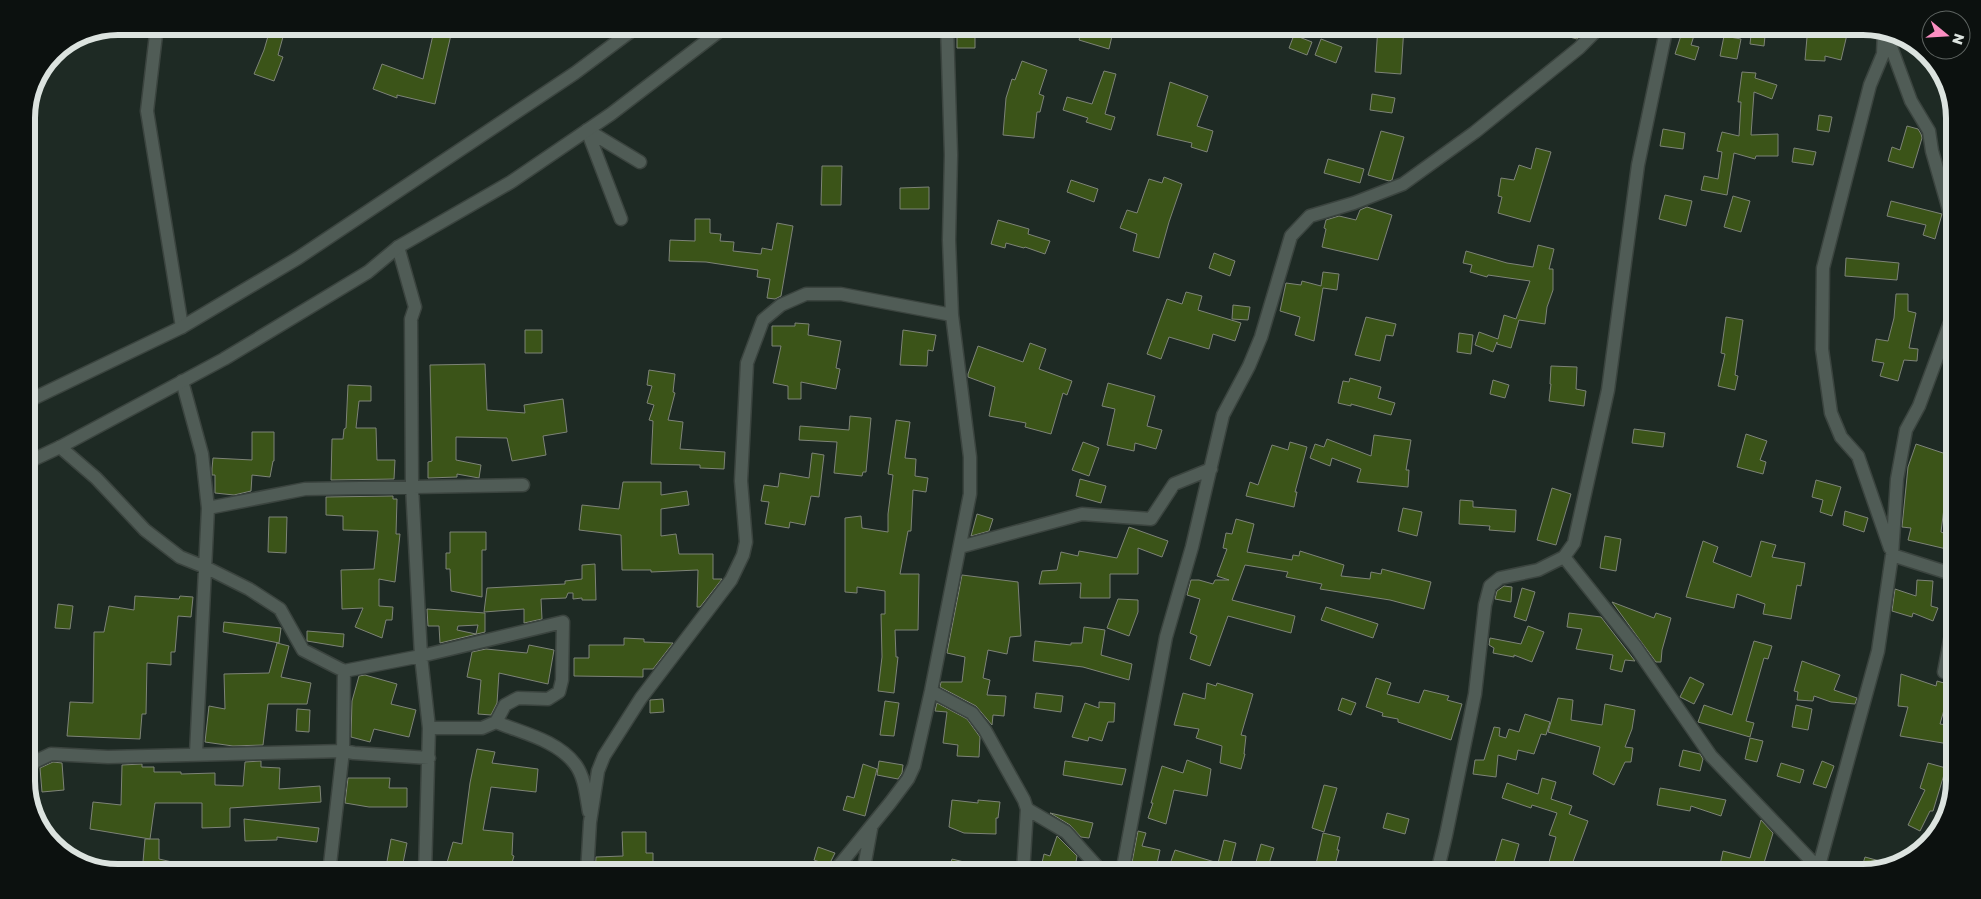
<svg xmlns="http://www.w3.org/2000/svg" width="1981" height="899" font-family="'Golos Text',sans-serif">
<rect width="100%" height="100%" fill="#1e2a24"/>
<path fill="#3b5418" stroke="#7d8377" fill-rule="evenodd" d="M271,26h15l-8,29 5,2 -9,24 -20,-7 10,-24z
M435,26h18l-18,78 -38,-9v3l-24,-9 9,-25 41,15z
M962,26h13v22h-18v-13h4z
M1378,26h26l-3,48 -26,-2z
M1547,26h33l7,2 -10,11 -30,-8z
M1684,26h13l-6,19 8,2 -4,13 -20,-6z
M1752,26h14l-2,20 -14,-2z
M1808,26h41l-8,34 -16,-4v5l-20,-1z
M1082,28l30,8 -3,13 -30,-9z
M1294,35l18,7 -5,13 -18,-7z
M1724,36l17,3 -4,20 -17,-3z
M1321,39l21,8 -6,16 -21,-8z
M1022,61l25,9 -8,24 5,2 -4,16h-3l-3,26 -31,-3 3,-37 6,-19 3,1z
M1104,71l12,3 -11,40 10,3 -4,13 -25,-8 2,-4 -25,-8 4,-13 25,7z
M1742,72l14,1 -1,5 22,7 -5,14 -18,-7 -3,43 27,-1v22h-22l-1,3 -21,-6 -7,42 -26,-5 3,-14 14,3 4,-27 -5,-1 5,-19 17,4 2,-34h-3z
M1170,82l38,14 -11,30 16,5 -6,21 -16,-5 1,-4 -35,-8z
M1372,94l23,4 -3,15 -22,-3z
M1819,115l13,2 -3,15 -12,-2z
M1907,126l11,3 3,5 1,4 -9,30 -25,-7 4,-14 8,3z
M1663,129l22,4 -2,16 -23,-3z
M1381,131l23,6 -12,43 -3,1 -21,-6z
M1536,148l15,4 -21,70 -32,-9 4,-16 -4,-1 3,-18 13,2 5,-15 12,4z
M1794,148l22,4 -3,13 -21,-3z
M1328,159l36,10 -4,14 -36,-10z
M1950,165h5v35l-8,-25z
M822,166h20l-1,39h-20z
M1164,177l18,7 -13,38 -10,36 -26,-7 4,-17 -17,-6 7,-18 10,3 12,-34 13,4z
M1071,180l27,9 -4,13 -27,-10z
M929,187v22h-29v-21z
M1665,195l27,6 -6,25 -27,-7z
M1733,196l17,5 -9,31 -17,-5z
M1891,201l51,13 -7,25 -12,-4 3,-10 -39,-9z
M1367,207l25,8 -14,45 -56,-13 4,-18 -2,-1 2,-8 13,-4 17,4 4,-10z
M695,219h15v14l11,1 -1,7 14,1 -1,9 28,3 1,-6 10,2 5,-27 16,3 -12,70 -6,3 -8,-1 3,-19 -13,-2 1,-7 -52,-8 -37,-1 1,-21 25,1z
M998,220l31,9 -1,5 22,7 -5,13 -20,-7 -1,1 -18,-5 -1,5 -14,-4z
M1538,245l16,4 -5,20h4v21l-6,17 -2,17 -26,-4 -8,28 -14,-4v-2l-4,10 -18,-7 4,-13 19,7 6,-24 12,4 14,-38 -42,-6 -1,2 -17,-5 2,-7 -9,-2 3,-12 41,12 26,4z
M1214,253l21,8 -5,15 -21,-8z
M1846,258l53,5 -2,17 -52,-4z
M1323,272l16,2 -2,16 -14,-2 -9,53 -19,-6 5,-18 -20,-6 6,-28 15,2 1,-4 19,5z
M1186,292l16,4 -4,14 43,13 -6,18 -22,-7 -4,15 -40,-12 -8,22 -14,-5 20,-55 15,5z
M1896,294h12v17l8,2 -7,35 9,1 -1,12 -13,-1 -6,21 -18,-5 4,-13 -12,-2 4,-22 12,2 6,-23z
M1233,305l17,2 -2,13 -16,-1z
M1366,317l30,7 -3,12 -7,-1 -6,26 -25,-6z
M1726,317l17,3 -8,55 3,1 -3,14 -17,-4 7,-32 -4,-1z
M795,323l14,1 -1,11 33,6 -5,27 4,1 -4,20 -35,-7v17h-13v-13l-15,-3 8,-37h-9v-20h23z
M525,330h17v23h-17z
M903,330l33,5 -3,16 -5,-1 -1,16 -27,-1z
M1459,333l14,2 -2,19 -14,-2z
M1030,343l16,6 -7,20 33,12 -5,14 -4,-2 -12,41 -26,-7 1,-4 -37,-7 6,-29 -27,-10v-3l10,-28 45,16z
M485,364l2,46 38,3 -1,-8 39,-6 4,33 -24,4 3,19 -34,6 -5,-23 -51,-1v23l25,5 -2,13 -22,-4v3l-29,1v-16l4,-1 -2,-96z
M1551,366l26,1 -1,22 10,2 -2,15 -35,-5 2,-17h-1z
M649,370l26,4 -2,18 2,1 -7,27 15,2 -3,27 45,3 -1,17 -24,-1v-3l-49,-1 2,-43 -4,-1 5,-15 -7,-2 5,-17 -5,-1z
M1350,378l31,9 -3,11 17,5 -4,12 -40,-11v2l-13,-3 5,-22 6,1z
M1493,380l16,5 -4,13 -15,-4z
M1108,383l47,13 -8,30 15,4 -6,19 -21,-6 -1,8 -27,-6 8,-36 -13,-3z
M348,385l23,1v15h-12l-3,27h20l1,32h18l-1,19 -63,1 1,-41h11l1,-10 2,-1z
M850,416l21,2 -5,54h-3l-1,4 -28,-3 3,-31 -38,-2 1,-14 49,4z
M896,420l14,2 -5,36 11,1 -1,17 13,2 -2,14 -13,-2 -2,41h-3l-8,43h19l-1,56h-23l1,27h2l-4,36 -16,-2 4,-34 -1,-43h4v-23l-28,-4v6l-12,-1v-74l16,-2 1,12 26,4v-18l5,-39 -5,-1z
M1634,429l31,4 -2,14 -31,-4z
M252,432h22v29h-1l-3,16 -18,-2 -1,16 -17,4 -19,-2v-18h-3v-6l1,-11 39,2z
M1746,434l21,7 -7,19 6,2 -3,12 -26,-7z
M1374,435l37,5 -5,30h3l-1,17 -51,-5 4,-13 -29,-11 -2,8 -20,-8 5,-14 9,3 3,-8 44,17z
M1083,442l16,6 -10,28 -17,-6z
M1290,442l17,5 -12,45h2l-3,15 -48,-11 4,-14 8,3 14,-40 16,5z
M1916,444l39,13v40l-3,12 -8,-1 -3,24 14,6v13l-47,-11 3,-12 -9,-1 6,-60z
M812,453l12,2 -5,42 -8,-1 -6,29 -15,-3 -1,6 -24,-4 4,-22 -8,-1 3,-16 14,2 2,-14 29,5z
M1080,479l26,7 -5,17 -25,-7z
M1816,480l25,7 -9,29 -12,-4 3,-12 -11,-3z
M623,482h38v13l26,-4 2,14 -28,4v27l15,-2 3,20h34v25h9l-22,28h-3l1,-37 -47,2v-2h-29l-1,-35 -42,-5 3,-25 37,4z
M1552,488l19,6 -15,51 -19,-5z
M393,496v3h4l-1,35h4l-5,48 -16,-3v27l14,1 -1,13h-6l-4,18 -27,-11 8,-19 -21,1 -1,-39 33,-1 4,-38 -35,-1v-14l-17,-1v-18z
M1460,500l13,1v6l43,3 -1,22 -26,-2 1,-4 -31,-2z
M1403,508l19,4 -5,24 -19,-5z
M1845,511l23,7 -4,14 -21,-7z
M977,514l16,5 -4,12 -18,5z
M269,517h18l-1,36 -18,-1z
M1236,519l18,5 -7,28 45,8 1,-5 6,1 1,-5 44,14 -3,11 29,3 1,-7 10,2 1,-5 49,13 -7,27 -34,-9 -70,-11 2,-5 -36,-7 2,-5 -43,-7 -13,35 63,16 -4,17 -63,-17 -18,50 -20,-7 7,-23 -7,-3 10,-34 -13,-4 4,-15h8l14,4 2,-4h14l-12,-4 10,-27 -4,-1 3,-15 6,1z
M1129,527l39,14 -6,16 -24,-9v26h-28v24h-30l1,-15 -42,1 3,-13 15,-1 4,-18 17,4 1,-5 38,7z
M450,532h36v18h-4v47l-31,-6 -1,-22h-4v-16h4z
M1605,536l16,3 -5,32 -16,-3z
M1703,541l15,6 -5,15 38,15 10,-36 15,4 -4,12 33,6 -4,23 -4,-1 -6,34 -28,-5 2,-10 -28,-10 -3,14 -48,-11z
M595,564l1,36h-14v-2l-9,1v-6h-5l-2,5 -25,1 1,20 -18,4v-14l-40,3 3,-24 78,-4v-3l17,-2v-14z
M962,575l56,7 3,54 -11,1 -3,17 -19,-4 -5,28 7,2 -3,15 19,1 -2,20 -11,-1 -1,10 -16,-19 -36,-19 1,-5h21l3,-25 -18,-4z
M1917,580l16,1 -2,25 7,2 -5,13 -20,-8 -1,4 -20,-6 3,-22 21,7z
M1504,586l8,1 -1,15 -16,-3 2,-8z
M1522,588l13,4 -9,29 -12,-4z
M135,596l44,3 1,-3 13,1 -2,20 -13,-1 -3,36h-4v13l-24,-2 -1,51h-4l-2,25 -73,-3 3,-34 23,1 1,-71h10l5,-26 25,4z
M1118,599l20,1v12l-9,24 -22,-8z
M1612,602l42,16 2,-5 15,5 -9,32 -1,12h-5z
M58,604l15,2 -3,23 -15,-1z
M1326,607l52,17 -5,14 -52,-18z
M427,609l58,4v19l-45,11 -1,-17h-11zM478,625l-2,9 -19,-4 1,-4z
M1569,613l32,4 34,44 -10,-1 -3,12 -12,-3 3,-14 -37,-6 6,-20 -15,-2z
M224,622l57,6 -2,15 -56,-11z
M1528,626l16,6 -12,30 -18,-7v2l-21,-4 1,-5 -5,-3 1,-7 31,6z
M1084,627l21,3 -4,25 31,9 -3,16 -46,-13 -50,-6 2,-20 36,4v-2h11z
M307,631l37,3 -1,13 -36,-6z
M624,638l20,1v3l29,1 -20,26h-10v8l-69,-1v-18h15v-13h35z
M1754,641l18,5 -4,13 -4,-1 -18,63 8,2 -4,14 -52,-15 6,-17 28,10z
M277,643l12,3 -8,31 30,6 -4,21h-39l-5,41 -30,1 -28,-4 4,-36 16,3 -1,-35 45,-1z
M529,645l25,5 -6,34 -49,-11 -2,30 -6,12 -13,-1 3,-34 -14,-3 5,-25 14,-3 41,4z
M1802,661l38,14 -6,15 23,8 -2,6 -24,-2 -17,-6 -1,5 -16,-1 1,-8 -4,-1z
M1901,674l35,12 1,-5 14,4 -11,39 15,2v19l-55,-9 8,-29 -10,-1z
M365,675l32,9 -6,20 25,6 -7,27 -35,-8 -4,13 -19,-5 1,-36 7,-25z
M1690,677l14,7 -10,20 -14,-7z
M1376,678l15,5 -4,11 32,9 5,-13 25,6 -2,4 15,4 -11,36 -53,-18v-3l-16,-3 1,-3 -17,-6z
M1207,683l9,3 1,-3 36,11 -12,41 5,1 -2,18h1l-4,15 -21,-6 2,-17 -26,-8 3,-9 -25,-4 9,-32 22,6z
M1036,693l27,3 -2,16 -27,-4z
M1342,698l14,5 -5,12 -13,-5z
M1558,698l15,2 -2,20 31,5 3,-21 30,6 -3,19 -7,18 8,1 -2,14h-6l-11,23 -21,-11 7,-27 -52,-15z
M663,699l1,13 -14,1v-13z
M885,701l14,2 -5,33 -14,-1z
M1099,702l16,1 -1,19h-6l-6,19 -13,-4 -1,4 -16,-4 13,-34 14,5z
M937,703l30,16 13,18 -1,20 -22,-1 1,-11 -15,-2 4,-31 -12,-1z
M1796,705l16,4 -4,21 -16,-3z
M297,709l13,1 -1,22 -13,-1z
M1525,714l25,8 -4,13 -5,-1 -7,20 -16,-4 -2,10 -18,-5 -2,22 -23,-3 2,-14h9l10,-33 6,1 -1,8 7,2 3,-9 10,3z
M1750,738l13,3 -6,21 -12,-3z
M477,749l18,3 -3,11 46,6 -2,23 -45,-5 -8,43 30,3 -1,22 2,1 -5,17h-65l9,-31 9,2 8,-61z
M1683,750l17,4 3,5 -3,12 -21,-5z
M1187,760l24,9 -4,27 -33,-6 -8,34 -18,-6 5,-15h-2l11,-37 21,7z
M261,761v6l19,1 -1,21 41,-3 1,16 -91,6v19l-28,1v-25h-47l-5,36 -60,-10 3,-27 28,3 1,-40 20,-1v3h12v5h27v2l34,-1v12l28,1 2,-24z
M879,761l24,4 -1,8 -4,6 -21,-4z
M1065,761l61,8 -4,16 -59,-10z
M1822,761l12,5 -8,22 -13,-4z
M53,762l9,1 2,27 -22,2 -2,-24z
M1781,763l23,7 -4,13 -23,-7z
M1928,763l18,5 -13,43h-3l-10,20 -12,-6 17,-35 -5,-2z
M863,764l14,5 -12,47 -22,-6 4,-14 7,2z
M348,778h42l-1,10h18v19h-38l-24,-4z
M1542,778l14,4 -5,17 21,7 -3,8 19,7 -17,46 -8,-2 -2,8h-15l10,-36 -7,-2 8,-22 -25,-8 -1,3 -29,-10 5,-15 31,11z
M1324,785l13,3 -13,44 -12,-4z
M1660,788l6,1 60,11 -5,16 -30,-10 -1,5 -33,-6z
M952,800l26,3v-3l22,2 -2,16h-2v16l-32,-1 -15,-6z
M1050,813l43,10 -4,15 -8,-1 -11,-12z
M1387,813l22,6 -4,15 -22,-6z
M244,819l75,9 -2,14 -40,-5v3l-32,1z
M1761,820l12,13 -12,40h-15l-26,-8 3,-14 27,7z
M1138,831l8,2 -4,13 18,4 -5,23h-25z
M622,832h24v21h7v20h-58l1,-16 27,-1z
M1323,833l17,4 -3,13h2l-6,23h-19z
M1057,836l20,20 -3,17 -33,-6 3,-13 6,2z
M145,839h14v20l35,8v6h-52z
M391,839l16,4 -6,30h-16z
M1502,839l17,5 -8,28 -17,-6z
M1224,840l12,3 -6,24 9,3 -1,3h-40l-28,-9 5,-14 43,13z
M1261,844l13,4 -8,25h-13z
M818,847l17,6 -6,12 -15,-5z
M1865,857l26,7 -31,9z
M952,859l36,9v5h-40z"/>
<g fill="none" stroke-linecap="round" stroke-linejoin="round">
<g stroke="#3b443f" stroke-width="15">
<path id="minor" d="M157,26l-10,85 35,216
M1884,31l-1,23 -13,31 -47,183 -1,81 9,64 10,24 17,19 32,92
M1887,36l24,65 18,30 3,20 23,80
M621,219l-34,-89 53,32
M398,247l17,60 -4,12 1,167 9,170 8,72 -4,145
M182,381l20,73 6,54 -12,246
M60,447l36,31 49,52 35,27 25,10 44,22 31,20 23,41 41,21 77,-15 142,-34 -1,58 -3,12 -11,7 -30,-1 -13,7 -9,17 -14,6h-53
M208,508l97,-19 218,-4
M960,547l122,-33 69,5 23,-35 37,-15
M1892,555l63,20
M1564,557l71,89 76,110 111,116
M1955,613l-11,59 11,2
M344,671l-1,80 11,2 75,5
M931,691l41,22 13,17 39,70 3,9 -4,64
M496,722c26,11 61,18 79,42 10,13 11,32 14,48
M26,766l25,-12 57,3 235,-6 -14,122
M1027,809l39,23 37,41
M587,873l3,-51 8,-51 6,-15 37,-58 90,-118 12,-25 3,-13 -5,-61 6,-118 16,-43 18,-15 25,-11h35l111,21
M833,873l57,-70 18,-24 6,-13 17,-75 39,-197v-37l-18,-142 -3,-75 2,-85 -4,-129
M863,873l8,-44
M1122,873l44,-236 26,-90 31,-132 26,-49 12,-29 30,-101 19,-20 44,-13 49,-19 72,-52 104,-84 22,-22
M1437,873l9,-38 29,-141 10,-89 5,-19 10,-8 38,-8 26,-13 10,-14 34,-153 30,-225 29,-139
M1817,873l61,-222 14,-96 5,-76 9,-49 13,-24 36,-97"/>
</g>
<g stroke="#3b443f" stroke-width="15">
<path id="tertiary" d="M26,402l156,-75 116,-69 277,-185 63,-47
M26,463l34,-16 164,-88 144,-87 30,-25 113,-65 100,-68 115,-88"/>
</g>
<use href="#minor" stroke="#505c56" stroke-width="12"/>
<use href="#tertiary" stroke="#505c56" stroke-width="12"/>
</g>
<path d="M0 0H1981V899H0ZM118 35H1863A83 83 0 0 1 1946 118V781A83 83 0 0 1 1863 864H118A83 83 0 0 1 35 781V118A83 83 0 0 1 118 35Z" fill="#0c110f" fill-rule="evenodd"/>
<path fill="none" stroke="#dce3df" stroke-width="6" d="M118 35H1863A83 83 0 0 1 1946 118V781A83 83 0 0 1 1863 864H118A83 83 0 0 1 35 781V118A83 83 0 0 1 118 35Z"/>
<g transform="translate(1946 35) rotate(108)"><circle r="24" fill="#0c110f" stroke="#5f6562"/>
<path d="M0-4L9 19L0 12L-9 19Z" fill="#fc8fc2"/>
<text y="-8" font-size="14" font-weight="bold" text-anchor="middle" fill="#dce3df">N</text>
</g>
</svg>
